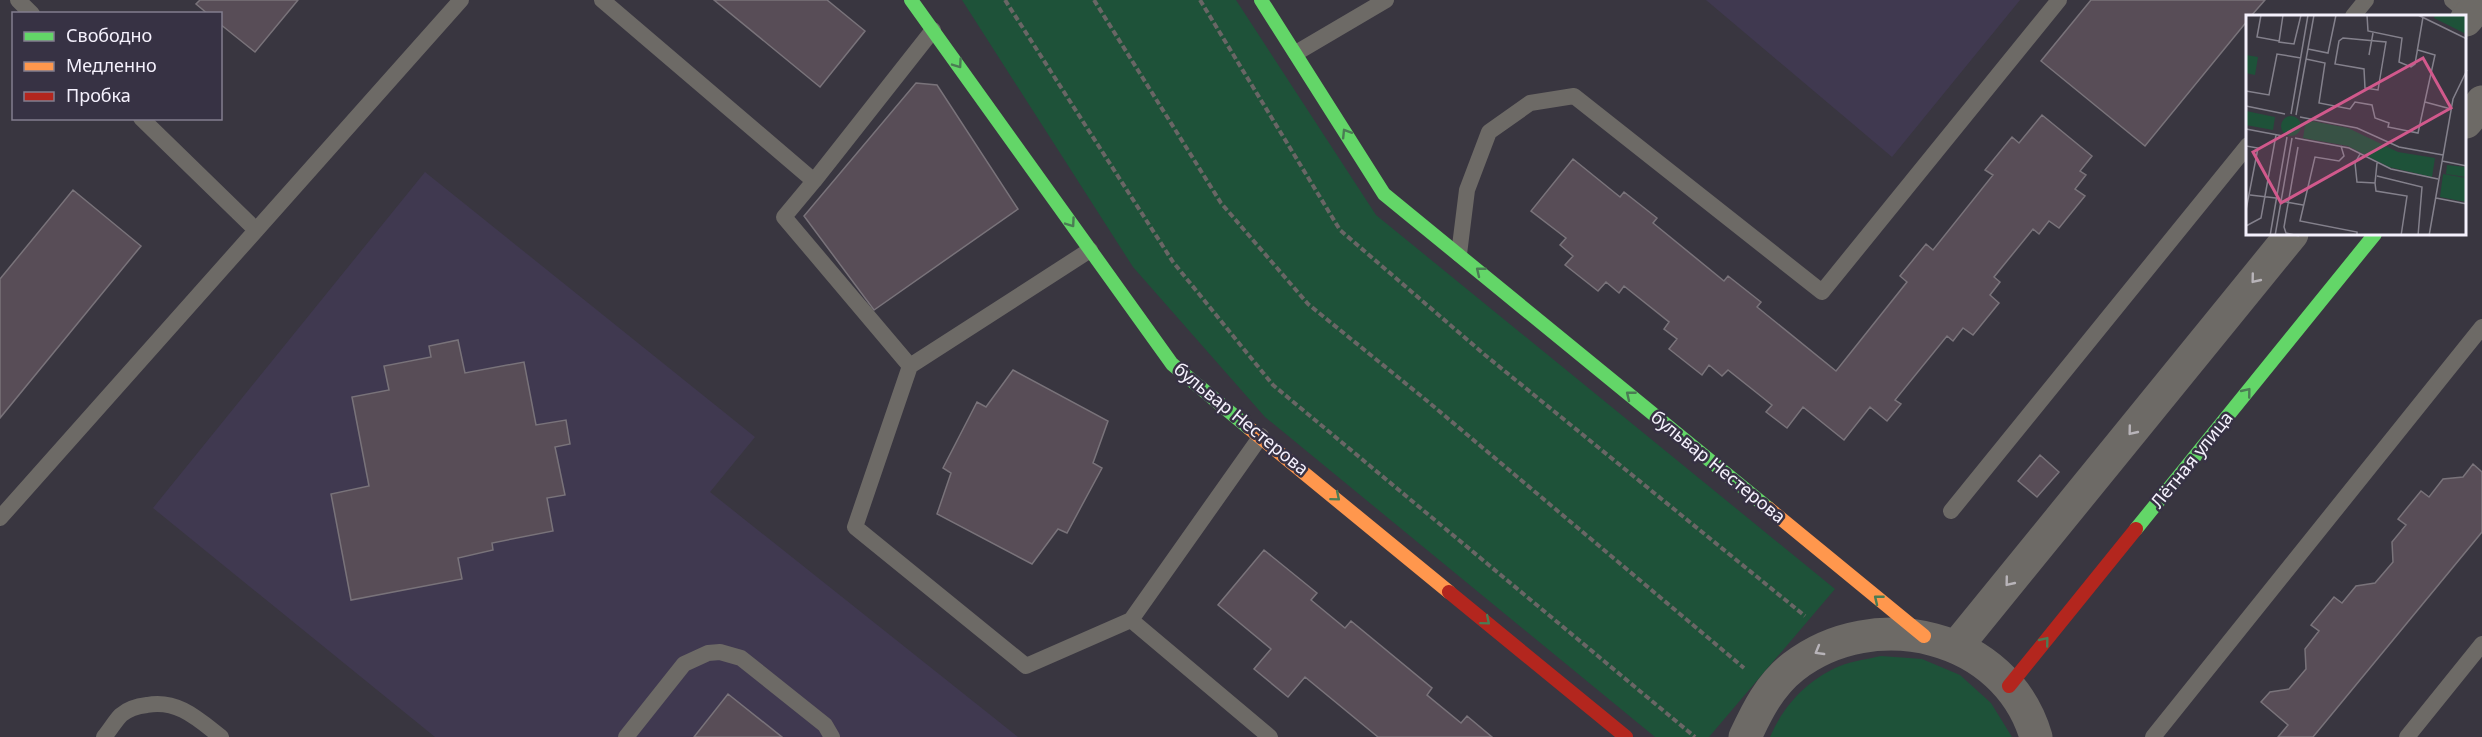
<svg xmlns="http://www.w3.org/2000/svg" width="2482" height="737" font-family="'Noto Sans',sans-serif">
<rect width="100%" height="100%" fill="#393640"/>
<path fill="#403950" d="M1706,0h314l-128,157z
M425,172l330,265 -45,55 308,245h-583l-282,-229z"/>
<path fill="#1e5239" d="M962,0h274l140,215 459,374 -126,148h-54l-390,-320 -132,-150z
M1881,656l41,3 38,16 31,28 21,34h-242c13,-31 38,-58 70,-71 12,-5 28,-7 41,-10z"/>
<path fill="#584d57" stroke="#79737a" stroke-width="1.5" d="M200,0h98l-43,52 -35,-28v-10h-12l-12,-10z
M714,0h113l38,31 -45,56z
M2091,0h174l-14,16h-3v4l-103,126 -104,-85z
M916,83l21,2 81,124 -144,101 -70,-94z
M2042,115l50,41 -12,15 6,4 -11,14 10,7 -26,32 -10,-7 -10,13 -6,-5 -39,48 6,5 -10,13 9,8 -26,32 -10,-7 -10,13 -6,-5 -52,64 6,4 -14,17 -17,-14 -26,33 -41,-33 -16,21 -21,-16 6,-7 -44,-35 -6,6 -13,-11 -7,10 -33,-26 8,-10 -13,-10 5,-7 -45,-36 -5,7 -13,-11 -8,9 -33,-26 8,-9 -13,-11 6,-7 -35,-27 42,-52 47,38 4,-5 33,26 -4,5 71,58 4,-5 33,26 -4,5 79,64 71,-89 -7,-6 26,-32 7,6 60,-75 -8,-5 27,-33 7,6z
M73,190l68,56 -141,172v-139z
M458,340l7,33 59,-11 12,63 30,-5 4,24 -15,3 10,48 -18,3 6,33 -61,12 1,7 -35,8 4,21 -111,21 -20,-106 38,-8 -17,-89 37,-7 -5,-24 47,-9 -2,-11z
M1013,370l95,51 -15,42 9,5 -35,65 -9,-4 -26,35 -95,-50 14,-41 -8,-5 34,-66 9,5z
M2040,455l19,17 -22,25 -19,-16z
M2473,464l9,8v60l-169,205h-35l10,-12 -27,-23 9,-10 19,-3 17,-20 -1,-20 14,-18 -8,-6 23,-28 8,6 14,-17 19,-3 18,-21 -1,-20 14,-17 -8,-6 23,-28 8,6 14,-18 20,-2z
M1264,550l53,43 -6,7 34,28 6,-7 81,67 -5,7 34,28 6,-7 25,21h-114l-73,-60 -17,20 -34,-28 17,-20 -53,-44z
M728,694l54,43h-88z"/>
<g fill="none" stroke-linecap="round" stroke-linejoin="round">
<path stroke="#696665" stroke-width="4" stroke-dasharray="6 3" stroke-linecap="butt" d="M1005,0l168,262 100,123 422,352
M1094,0l127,203 87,101 118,96 318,268
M1200,0l140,230 145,125 320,261"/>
<path stroke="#6d6a66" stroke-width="16" d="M18,0l14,14
M602,0l212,181 -30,36 126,149 -55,161 171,139 105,-46 139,117
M2452,0l18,15
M2353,16l13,-16
M1296,53l90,-53
M141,118l115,112
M814,181l119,-151
M1459,254l8,-64 22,-58 41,-29 44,-7 248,196 237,-292
M910,366l180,-116
M1951,511l297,-366
M0,518l461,-518
M1131,620l130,-184
M104,737c6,-7 11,-16 17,-22 7,-6 17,-9 26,-10 30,-6 51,14 74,32
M626,737l58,-73 24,-11 12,-1 21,6 84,67 7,12
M2153,737l329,-410
M2407,737l75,-93"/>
<path stroke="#6d6a66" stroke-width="33" d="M2466,20l16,-20
M2466,122l16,-20
M1956,647l336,-413
M1745,737c12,-26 25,-52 48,-70 81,-63 213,-33 243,70"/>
<path stroke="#63d668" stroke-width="14" d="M911,0l261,364 77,64
M1261,0l123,194 384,314
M2136,529l239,-295"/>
<path stroke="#ff974d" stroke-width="14" d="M1249,428l200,164
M1768,508l156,128"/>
<path stroke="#b3261e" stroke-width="14" d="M1449,592l177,145
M2009,686l127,-157"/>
</g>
<defs><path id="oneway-chevron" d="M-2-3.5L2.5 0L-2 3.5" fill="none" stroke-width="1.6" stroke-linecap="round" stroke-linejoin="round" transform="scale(1.5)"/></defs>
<g stroke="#4b7c54">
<use href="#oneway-chevron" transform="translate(958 64) rotate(55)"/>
<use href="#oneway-chevron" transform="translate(1346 133) rotate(-122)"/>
<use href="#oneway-chevron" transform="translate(1071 223) rotate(55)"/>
<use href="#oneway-chevron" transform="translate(1480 271) rotate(-141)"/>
<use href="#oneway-chevron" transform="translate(2247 392) rotate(-51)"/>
<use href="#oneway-chevron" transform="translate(1630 395) rotate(-141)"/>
<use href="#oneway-chevron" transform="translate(1336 497) rotate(40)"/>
<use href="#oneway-chevron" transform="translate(1878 599) rotate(-141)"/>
<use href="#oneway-chevron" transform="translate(1486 621) rotate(40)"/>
<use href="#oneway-chevron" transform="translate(2045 641) rotate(-51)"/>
</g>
<g stroke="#b8b4b9">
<use href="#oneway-chevron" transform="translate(2255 279) rotate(129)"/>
<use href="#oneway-chevron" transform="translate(2132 431) rotate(129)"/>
<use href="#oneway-chevron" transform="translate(2009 582) rotate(129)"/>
<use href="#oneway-chevron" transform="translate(1819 651) rotate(150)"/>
</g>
<g text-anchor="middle" stroke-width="5" stroke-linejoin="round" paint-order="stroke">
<g font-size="18" fill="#f5f1fd" stroke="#373244">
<text transform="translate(1241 419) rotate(39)" y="6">бульвар Нестерова</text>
<text transform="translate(2192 460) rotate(-51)" y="6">Лётная улица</text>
<text transform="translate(1718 467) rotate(39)" y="6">бульвар Нестерова</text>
</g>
</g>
<g transform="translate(2246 15)">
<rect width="220" height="220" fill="#393640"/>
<path d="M189,0h31v19l-32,-16zM0,40l12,2 -3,18 -9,-2zM0,96l29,6 -2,13 -27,-5zM35 111a10 10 0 1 1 20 0a10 10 0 1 1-20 0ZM60,105l42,8 50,24 37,6 -3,19 -43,-10 -41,-21 -45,-8zM201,150l19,2v10l-20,-3zM197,159l23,4v24l-26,-5z" fill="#1e5239"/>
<path fill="none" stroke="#84818c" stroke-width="1.5" d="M15,0l-4,22 22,4M37,0l-4,27 15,2 7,-29M121,0l1,16 34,7 -3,24 12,5 4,-3 8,-47M172,0l49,24M97,23l43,4 -8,48 -13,-2 -1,-19 -29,-5 4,-23zM62,34l20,4 8,-38M123,40l4,-22M60,44l19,4 -6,40 31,6 5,-7 17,3 3,13 14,5 -1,4 30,6 17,-78 -17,-5M0,76l23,4 8,-41 24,4M179,87l26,7M0,91l39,8M45,99l17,-99M50,100l18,-100M54,102l57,11 42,19 44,8M0,114l37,7M49,123l54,10 42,21 47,10M0,131l12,2 -12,62M95,131l3,10 -5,5 -24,-4 -15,64 57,11v4M52,132l-14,80 2,6 13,3M114,139l-5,9 2,19 18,1 2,-20M196,146l25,5M131,161l45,11 -4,49M129,168l1,8 31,5 -6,40M4,180l26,3M190,183l31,6M35,186l22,4M0,211l15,-8 15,-83M24,221l17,-99M29,221l17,-98M183,221l24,-137 14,-29"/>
<path fill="#d1598c" fill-opacity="0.15" stroke="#d1598c" stroke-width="3" d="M177,43l28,50 -170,95 -28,-51z"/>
<rect width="220" height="220" fill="none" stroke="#f5f1fd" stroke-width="3"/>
</g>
<rect x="12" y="12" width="210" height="108" fill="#373244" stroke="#837e8e" stroke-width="1.5"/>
<rect x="24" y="32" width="30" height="9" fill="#63d668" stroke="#837e8e" stroke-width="1.5"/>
<text x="66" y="42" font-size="18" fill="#f5f1fd">Свободно</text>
<rect x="24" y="62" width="30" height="9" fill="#ff974d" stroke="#837e8e" stroke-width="1.5"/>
<text x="66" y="72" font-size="18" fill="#f5f1fd">Медленно</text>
<rect x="24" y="92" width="30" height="9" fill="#b3261e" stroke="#837e8e" stroke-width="1.5"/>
<text x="66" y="102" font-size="18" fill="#f5f1fd">Пробка</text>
</svg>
